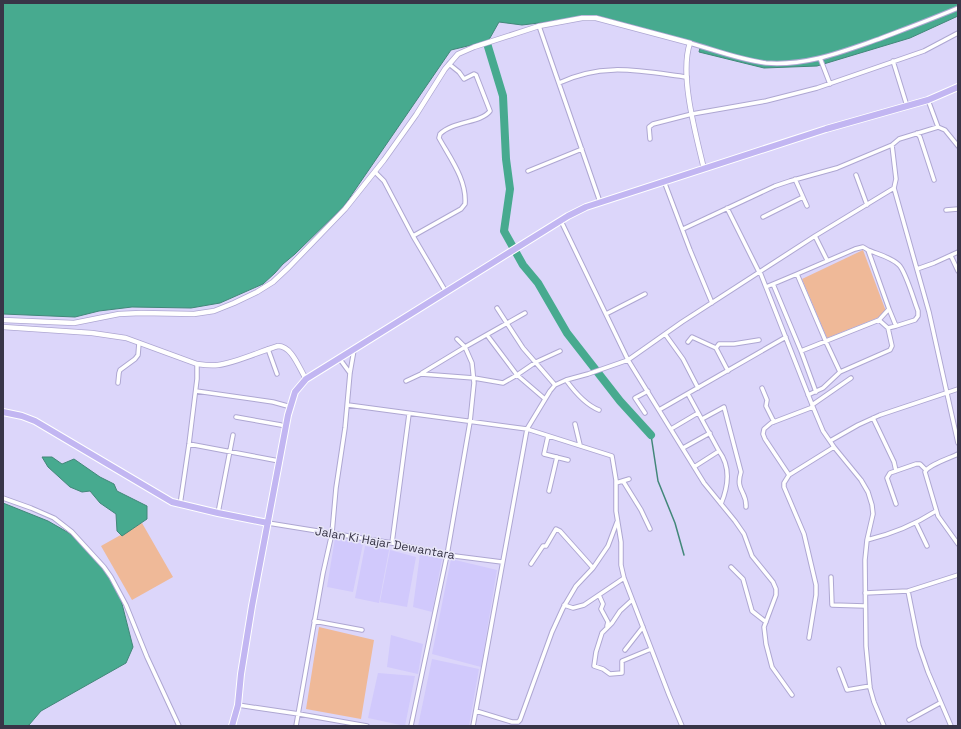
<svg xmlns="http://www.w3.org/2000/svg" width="961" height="729" font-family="'Space Grotesk',sans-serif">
<rect width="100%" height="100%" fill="#dcd6fa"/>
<path fill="#d1c9fc" d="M335,538l28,6 -10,48 -26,-5z
M365,546l24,4 -10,53 -24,-5z
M390,550l26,7 -9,50 -27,-5z
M420,554l22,5 -10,53 -19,-5z
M451,559l46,11 -16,97 -49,-13z
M391,635l32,9 -5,30 -31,-7z
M432,659l47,10 -10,57h-51z
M378,673l37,3 -10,50 -37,-8z"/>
<path fill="#efb998" d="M863,250l24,64 -60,24 -25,-59z
M142,523l31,54 -41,23 -31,-54z
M319,627l55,13 -13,79 -55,-10z"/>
<path fill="#47aa8f" stroke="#428779" d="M3,3h955v13l-48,22 -93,28 -53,2 -65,-16 2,-8 -103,-28 -76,9 -23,-3 -9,16 -10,5 -29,7 -107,156 -49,48 -12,10 -8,9 -12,11 -43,19 -29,5 -59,-1 -33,4 -24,6 -72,-3z
M42,457h10l10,7 12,-5 26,18 14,7 3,7 30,15v13l-25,17 -5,-5 -1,-17 -16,-11 -10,-12 -8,1 -12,-5 -22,-20z
M3,503l45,18 21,12 34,33 17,30 13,51 -7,16 -85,48 -12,14 -2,1h-24z"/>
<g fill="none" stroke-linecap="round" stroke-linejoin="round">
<path stroke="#428779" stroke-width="1.5" d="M651,435l7,46 17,42 9,32"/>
<path stroke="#47aa8f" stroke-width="8" d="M486,40l17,56 3,63 4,30 -6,42 19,34 15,18 29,50 53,68 31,34"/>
<g stroke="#aea7d2" stroke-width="5.5">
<path id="minor" d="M539,26l61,176
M690,43c25,7 51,17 76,20 41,3 75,-11 113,-24 26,-10 53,-20 79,-31
M820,58l10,26
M893,61l14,45
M559,83c44,-21 81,-12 128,-6
M928,100l10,27
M917,133l3,4 14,43
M650,139l-1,-12 4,-3 39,-10 74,-13 51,-13 107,-37 34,-18
M528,171l54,-22
M375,172l9,9 29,55
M856,175l11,30
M795,179l12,27
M664,181l26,69 22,53
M894,188l35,124 29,131
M727,208l32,64
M946,210l12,-1
M763,217l40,-20
M561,221l67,139 76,123 31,38 9,13 8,22 21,26 3,7v6l-12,32 2,17 6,23 20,28
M683,229l92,-43 15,-5 47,-13 55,-23 7,-6 39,-12 7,3 13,16
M815,236l12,24
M868,250c9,4 23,7 31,15 7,7 15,36 19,46v5l-3,4 -19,6
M951,256l7,15
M917,269l17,-6 24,-11
M760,272l53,135 10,24 11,16 27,33 7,12 4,13 1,9 -6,26 -2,20 1,86 4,42 4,14 10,24
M773,284l28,67
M766,287l31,-13
M446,292l-33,-56 48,-27 4,-5c2,-24 -15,-46 -26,-66l1,-4c13,-13 41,-11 50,-23l-14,-36 -2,-1 -10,5 -5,-7 -10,-8
M497,308l26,40 32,37
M606,314l39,-20
M879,320l9,8 8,-2 -7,-17
M665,334l18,25 15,29
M487,335l30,40 28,24
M688,342l4,-5 24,11 12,23
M716,348l3,-4h15l25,-4
M268,349l9,25
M339,358l11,15
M422,373l43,-26 60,-34
M566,380c8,11 20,25 33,30
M406,381l15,-7 53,4 29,5 14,-8 19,-13 24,-11
M118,383l1,-10 1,-3 15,-11 3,-4 1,-12
M762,388l5,12 -1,6 8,16
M196,391l77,11 18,5
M816,392l-15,-41 78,-31 10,-11 -21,-59 -5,-3 -8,2 -58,25 29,68 14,30
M688,394l31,57
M808,395l15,-7 17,-16 50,-22 2,-4 -4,-18
M348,405l179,24 85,27 4,24v31l5,31v23l3,13 45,117 13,31
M812,405l39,-27
M659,410l127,-73
M645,413l-10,-15 13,-7
M236,417l45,8 5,2
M873,418l21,44 2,9
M702,419l22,-12 17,65c-6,19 6,19 5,35
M575,424l5,21
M671,429l27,-16
M548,436l-4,18 24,6
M830,441l28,-16 22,-10 78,-26
M189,444l90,17
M683,448l27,-15
M958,454c-8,4 -30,11 -33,18l13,44 20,28
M694,467l25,-16c12,16 9,36 2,53
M789,475l-24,-36 -2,-5 1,-5 7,-6 42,-16
M623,481l18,29 9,19
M616,483l13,-4
M549,491l8,-34
M3,498l28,10 23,10 18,14 32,35 7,10 15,28 21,52 32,69
M896,504l-9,-26 3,-5 26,-9h4l6,6
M180,505l9,-61 8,-65v-15
M218,513l15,-78
M268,523l124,20 55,12 55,7
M916,523l11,23
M867,540c25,-6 47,-15 69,-29
M392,543l17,-129
M531,564l12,-18h3l10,-17 4,2 33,37
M731,567l12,12 9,32 14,11
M831,577l1,28 33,1
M908,591l11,55 9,26 23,54
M865,593l43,-2 50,-16
M599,595l4,9 -2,5 7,13 -1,4
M632,600l-12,11 -8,12 -10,10 -6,19 -2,14 9,3 7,5 12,-1v-12l29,-12
M564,605l9,3 11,-3 40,-27
M314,621l48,9
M809,638l7,-43v-10l-12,-51 -20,-47v-4l5,-8 45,-28
M625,650l18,-23
M839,669l8,21 23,-4
M238,705l61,9 68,12
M476,711l36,11h6l2,-2 32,-88 11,-24 13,-22 17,-18 15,-22 9,-24
M909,720l31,-17
M296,726l27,-153 9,-40 4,-45 9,-60 5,-55 4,-23
M411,726l36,-171 23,-133 4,-39 -2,-20 -7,-16 -8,-8
M473,726l54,-297 23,-38 5,-6 11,-5 22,-6 40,-14 54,-38 133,-86 79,-48 2,-9 -4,-34"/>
</g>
<g stroke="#aea7d2" stroke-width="6">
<path id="tertiary" d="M3,320l71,3 45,-9 22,-1 53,1 20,-3 20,-8 23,-11 16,-10 16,-15 56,-58 39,-49 32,-45 29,-46 13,-15 16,-7 65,-21 43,-8h14l94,25c-11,32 6,92 14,126
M3,327l89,6 34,5 71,26c7,1 14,2 21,1 17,-2 43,-14 60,-19 14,0 21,22 28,33"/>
</g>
<g stroke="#fff" stroke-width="8">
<path id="trunk" d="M3,412l19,4 13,5 137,81 46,11 50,10
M232,726l6,-21 3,-31 11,-68 36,-191 7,-23 11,-13 262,-163 18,-9 240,-78 102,-29 30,-13"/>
</g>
<use href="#minor" stroke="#fff" stroke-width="3.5"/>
<use href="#tertiary" stroke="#fff" stroke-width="4.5"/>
<use href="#trunk" stroke="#c2b6f2" stroke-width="6"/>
</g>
<g text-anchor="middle" stroke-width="3" stroke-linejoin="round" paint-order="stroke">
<g font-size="12" fill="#383547" stroke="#e8e6f8">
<text transform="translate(385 543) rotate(10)" y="4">Jalan Ki Hajar Dewantara</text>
</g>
</g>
<rect width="961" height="729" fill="none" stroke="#383547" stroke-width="8"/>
</svg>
